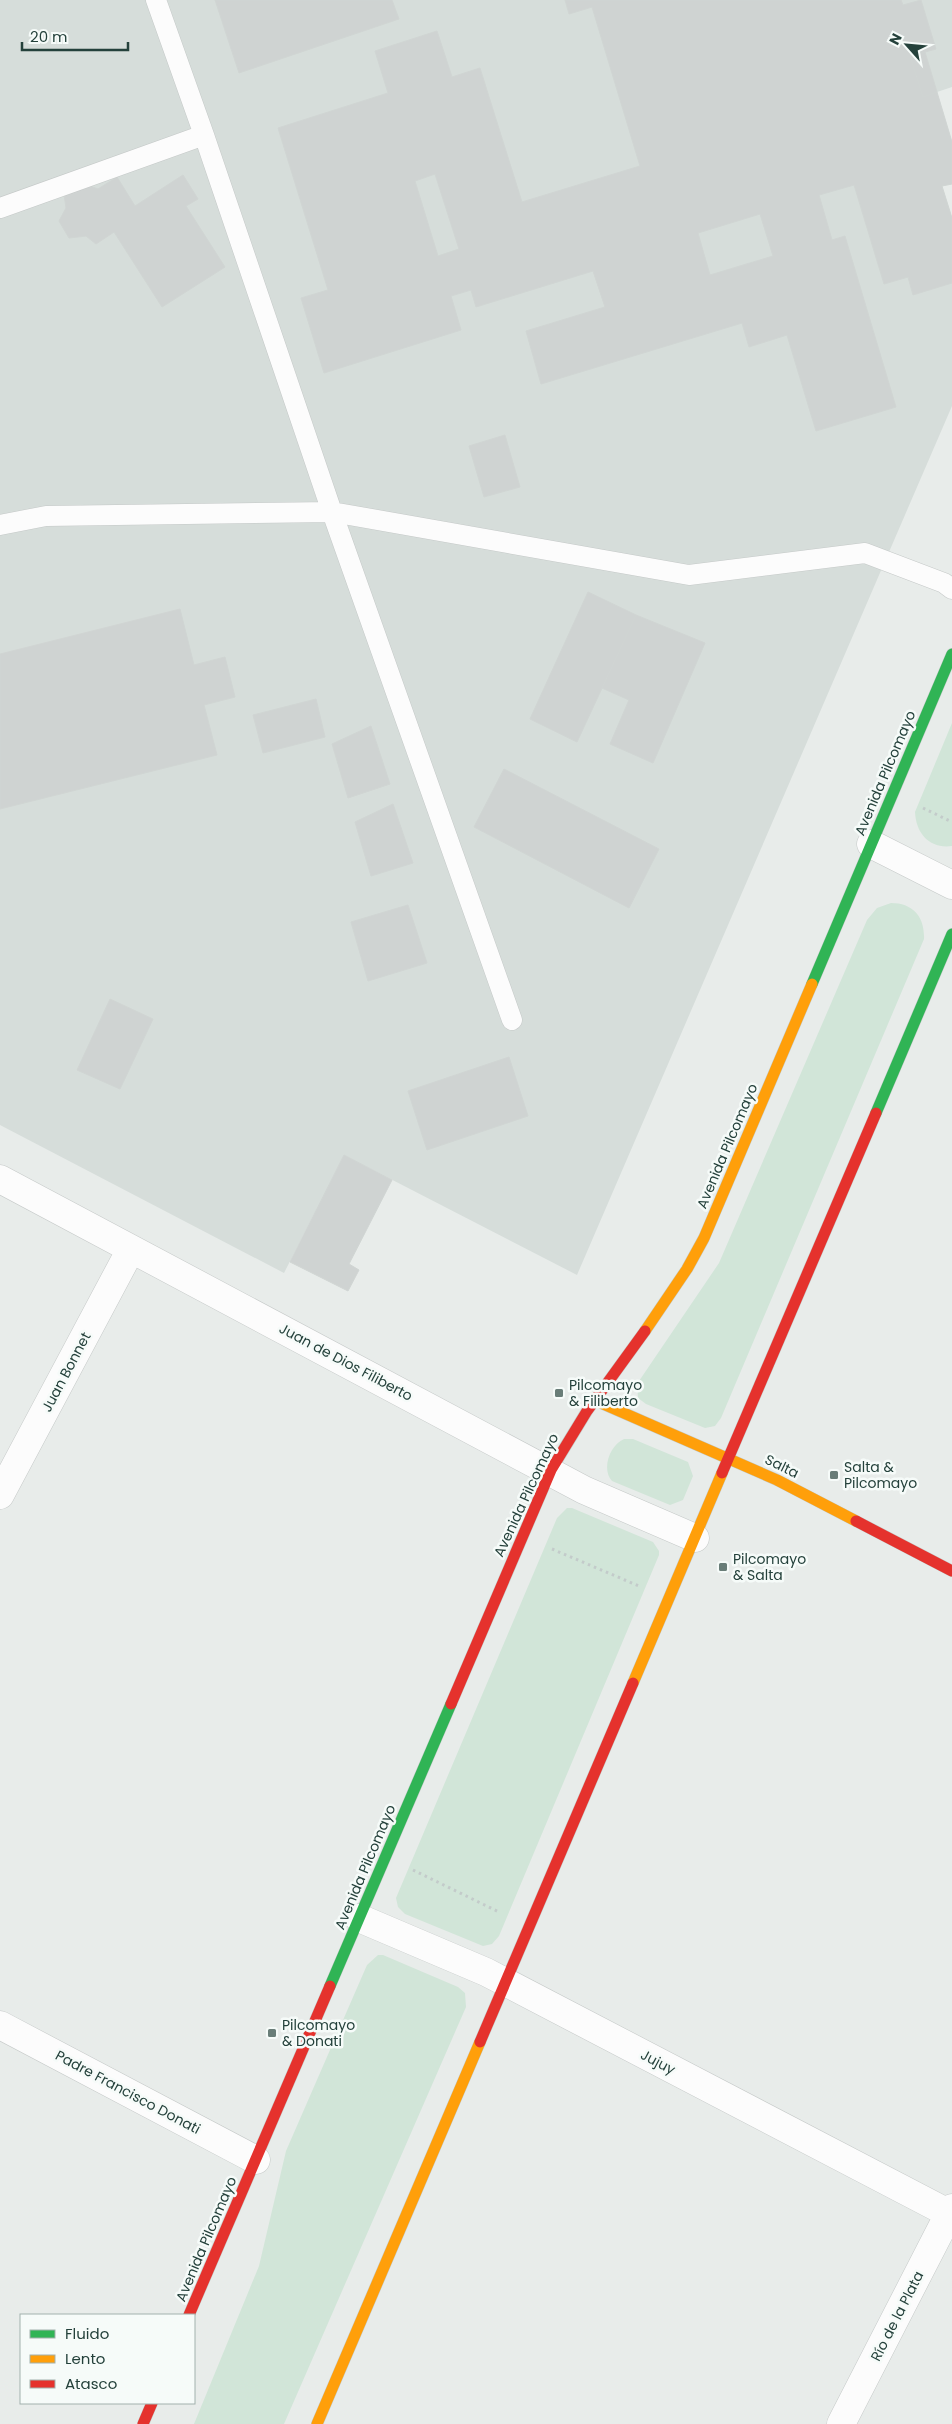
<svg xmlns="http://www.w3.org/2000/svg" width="952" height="2424" font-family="Poppins,sans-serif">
<rect width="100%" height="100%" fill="#e8ecea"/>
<path fill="#d6ddda" d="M0,0h952v87l-15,5 15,50v42l-10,2 10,32v188l-375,869 -233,-120 -60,118 -284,-148z"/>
<path fill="#d1e5d8" d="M952,723v123c-22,3 -36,-12 -37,-34z
M891,903c22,0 34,14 33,36l-203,479 -6,8 -10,2 -59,-24 -8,-6 -1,-14 82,-121 148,-343 10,-12z
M624,1439h9l55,23 5,14 -10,24 -13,5 -58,-24c-11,-12 -2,-36 12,-42z
M567,1508h5l81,34 6,9v4l-160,381 -7,8 -9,2 -78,-32 -7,-7 -2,-9 161,-380z
M378,1955h5l75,32 7,6 1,14 -182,417h-90l65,-158 27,-115 81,-186z"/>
<path fill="#cfd3d2" stroke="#d0d5d3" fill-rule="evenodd" d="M215,0h177l7,19 -160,54z
M565,0h336l2,5 18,-5 15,49 -26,7 13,41 14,-5 15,50v42l-10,2 10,32v65l-39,12 -5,-18 -24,7 -30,-99 -35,10 13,45 13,-4 51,171 -80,24 -29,-96 -38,12 -7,-24 -201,61 -15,-53 79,-24 -12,-36 -117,36 -5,-17 -20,6 10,34 -137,43 -23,-75 27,-8 -50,-162 110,-35 -13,-42 62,-20 15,46 28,-9 42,134 118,-36 -48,-159 -23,7zM435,174l24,75 -21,7 -23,-75zM760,214l13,42 -63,19 -12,-42z
M925,52l12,40 -14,5 -13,-41z
M183,175l15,24 -12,7 39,61 -63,40 -48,-75 -18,12 -10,-8 -17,2 -10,-17 7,-13 -2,-14 15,-12 19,7 19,-12 18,29z
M505,435l15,52 -36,10 -15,-51z
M588,592l48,23 -59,127 -47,-23z
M180,609l14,56 31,-8 10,40 -31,8 13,50 -217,54v-155z
M636,615l69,28 -52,120 -43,-19 19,-44 -27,-12z
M316,699l9,38 -62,16 -10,-38z
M371,726l19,58 -42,14 -16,-54z
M504,769l155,80 -30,59 -155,-81z
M393,804l20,59 -42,13 -16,-54z
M408,905l19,58 -59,18 -17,-59z
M110,999l43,20 -33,70 -43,-19z
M509,1057l19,59 -101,34 -19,-59z
M344,1155l48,25 -43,84 10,6 -11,21 -58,-29z"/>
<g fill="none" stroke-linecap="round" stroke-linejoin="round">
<g stroke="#c5c9c8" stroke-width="21">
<path id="lane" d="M156,0l48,135 128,377 180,508
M0,208l204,-73
M0,525l46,-9 286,-4 357,63 176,-22 79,30 8,6"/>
</g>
<g stroke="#c5c9c8" stroke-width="29">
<path id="street" d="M871,844l81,41
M0,1179l584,311 111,48
M0,1495l131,-246
M359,1918l127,54 466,243
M0,2025l256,135
M841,2424l111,-216"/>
</g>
<g stroke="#c3cac8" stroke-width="12">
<path id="fast" d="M812,984l140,-330
M876,1113l76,-179
M330,1986l121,-282"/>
</g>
<g stroke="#c3cac8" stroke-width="12">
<path id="slow" d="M645,1331l42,-62 17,-31 108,-254
M594,1400l183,80 79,41
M633,1683l89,-210
M317,2424l163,-382"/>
</g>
<g stroke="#c3cac8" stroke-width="12">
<path id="jam" d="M722,1473l154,-360
M856,1521l96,50
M451,1704l100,-234 36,-59 58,-80
M480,2042l153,-359
M189,2315l141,-329
M143,2424l9,-21"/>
</g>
<path stroke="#c3cbca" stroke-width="3" stroke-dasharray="2.5 4" stroke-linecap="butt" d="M923,808l29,14
M552,1549l87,37
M413,1870l86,42"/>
<use href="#lane" stroke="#fcfcfc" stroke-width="20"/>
<use href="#street" stroke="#fcfcfc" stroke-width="28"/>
<use href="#fast" stroke="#30b455" stroke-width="11"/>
<use href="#slow" stroke="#ff9f0a" stroke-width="11"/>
<use href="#jam" stroke="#e5322d" stroke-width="11"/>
</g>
<g fill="#697d78" stroke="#f6fbf9" stroke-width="2">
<rect x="554" y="1388" width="10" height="10" rx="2.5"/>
<rect x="829" y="1470" width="10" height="10" rx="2.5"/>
<rect x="718" y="1562" width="10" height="10" rx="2.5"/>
<rect x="267" y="2028" width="10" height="10" rx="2.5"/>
</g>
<g text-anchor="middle" stroke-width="5" stroke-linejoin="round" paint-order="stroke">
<g font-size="14" fill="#24413b" stroke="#f6fbf9">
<text transform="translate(885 773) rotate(-67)" y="5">Avenida Pilcomayo</text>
<text transform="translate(727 1146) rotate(-67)" y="5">Avenida Pilcomayo</text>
<text transform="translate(346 1362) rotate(28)" y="5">Juan de Dios Filiberto</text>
<text transform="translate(66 1372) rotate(-62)" y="5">Juan Bonnet</text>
<text transform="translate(782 1466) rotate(26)" y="5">Salta</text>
<text transform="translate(526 1495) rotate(-65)" y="5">Avenida Pilcomayo</text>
<text transform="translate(365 1867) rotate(-67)" y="5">Avenida Pilcomayo</text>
<text transform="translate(658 2062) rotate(28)" y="5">Jujuy</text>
<text transform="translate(128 2092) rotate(28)" y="5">Padre Francisco Donati</text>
<text transform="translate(206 2239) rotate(-67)" y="5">Avenida Pilcomayo</text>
<text transform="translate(897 2316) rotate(-63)" y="5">Río de la Plata</text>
</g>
<g font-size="14" fill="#24413b" stroke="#f6fbf9" text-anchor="start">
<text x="569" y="1390">Pilcomayo<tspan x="569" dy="16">&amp; Filiberto</tspan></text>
<text x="844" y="1472">Salta &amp;<tspan x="844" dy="16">Pilcomayo</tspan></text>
<text x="733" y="1564">Pilcomayo<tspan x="733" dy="16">&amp; Salta</tspan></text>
<text x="282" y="2030">Pilcomayo<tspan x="282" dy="16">&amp; Donati</tspan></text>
</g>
</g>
<rect x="20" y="2314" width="175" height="90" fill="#f6fbf9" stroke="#a2b1ad"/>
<rect x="30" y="2330" width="25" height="8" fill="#30b455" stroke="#a2b1ad"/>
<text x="65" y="2339" font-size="15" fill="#24413b">Fluido</text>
<rect x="30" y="2355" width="25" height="8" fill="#ff9f0a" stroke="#a2b1ad"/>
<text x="65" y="2364" font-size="15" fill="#24413b">Lento</text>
<rect x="30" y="2380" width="25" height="8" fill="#e5322d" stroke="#a2b1ad"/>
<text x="65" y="2389" font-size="15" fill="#24413b">Atasco</text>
<g transform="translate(907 45) rotate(297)" stroke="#f6fbf9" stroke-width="4" paint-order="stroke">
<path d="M0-4L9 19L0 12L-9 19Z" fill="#24413b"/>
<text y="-8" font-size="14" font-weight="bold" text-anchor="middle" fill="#24413b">N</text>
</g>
<path d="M22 42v8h106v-8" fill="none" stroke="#24413b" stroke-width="2.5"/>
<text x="30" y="42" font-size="15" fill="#24413b" stroke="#f6fbf9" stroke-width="4" paint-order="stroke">20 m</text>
</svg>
